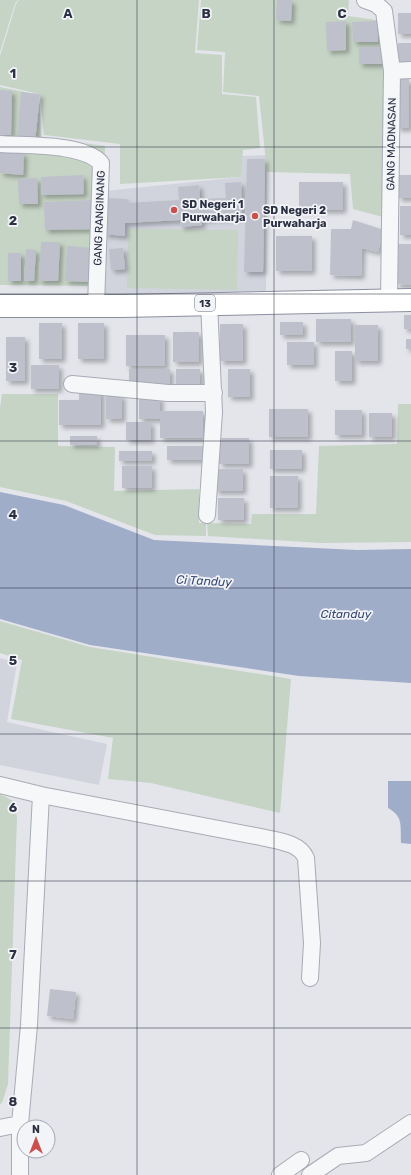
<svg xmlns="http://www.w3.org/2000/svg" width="411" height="1175" font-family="Rubik,sans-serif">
<defs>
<filter id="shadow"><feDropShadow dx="3.5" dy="3.5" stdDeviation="2" flood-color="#0004"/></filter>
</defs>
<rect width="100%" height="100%" fill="#e3e5eb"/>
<path fill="#d1d4dd" d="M267,155l-1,136 -167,7 6,-107 136,-14v-21z
M0,658l17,5 -10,59 100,22 -8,41 -99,-20z"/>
<path fill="#c6d4c5" d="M0,0h18l-3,4 -15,48z
M19,0h180l-4,53 27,2v39l34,3 4,51 -17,2 -2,27 -121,7v-40l-76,-9 -4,-41 -40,-9v-29l16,-52z
M201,0h148l-1,16 42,6 -7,195 -30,-8 -3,-35 -83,-2 -8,-76 -36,-4 2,-40 -28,-2z
M0,87l39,8 2,42 64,9 -6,140 -99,-1z
M128,229l110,1 -1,60 -110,-2z
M2,394h56v52l57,1 -1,44 85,-2v34h7v13l-51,-1 -89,-34 -66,-14v-79z
M398,404h13v138l-90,1 -113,-7 -1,-13 44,1 1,-10h64l3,-68 78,-2z
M0,621l90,26 201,32 -11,134 -129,-30 -43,-4 5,-41 -102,-19 11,-59 -22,-7z
M0,794l15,8 2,16 -9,266 -6,19 -2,1z"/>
<path fill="#a0adc9" d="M0,492l64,13 90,35 203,10 54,-1v134l-112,-7 -209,-31 -90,-26z
M388,781h23v63l-10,-1c-1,-17 3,-26 -13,-35z"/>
<path fill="#bec0cb" filter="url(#shadow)" d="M277,0h15l-1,21 -15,-1z
M398,13h13v21h-13z
M346,21v29l-19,1 -1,-29z
M377,21l1,21h-25l-1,-20z
M398,43h13v23h-13z
M359,47h23v17h-23z
M397,79h12v49h-12z
M0,90l12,1 -1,44h-11z
M21,92l19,2 -5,48 -18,-2z
M0,152l24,1 -1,22 -23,-2z
M247,159h18l-2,113h-19z
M83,175l1,19 -43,1v-18z
M398,175h13v23h-13z
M37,178l1,26h-19l-1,-25z
M241,182l1,35 -40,2v6l-21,2 -1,-7 -55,3v13l-21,-2 2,-36 21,1v4l52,-3 -1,-13 21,-2 1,14 26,-1 -1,-15z
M299,182h44v28h-44z
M93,200l1,29 -49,1 -1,-28z
M400,206h11v29h-11z
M353,220l31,10 -6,22 -16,-4 -1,28 -31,-1 1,-46h20z
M276,236h36v35h-36z
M41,242h19l-2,39h-19z
M397,244h14v41l-15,-1z
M67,246l26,2 -1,34 -27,-1z
M123,248l2,21 -14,1 -2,-21z
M26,249l10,1 -2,31h-10z
M8,253h13v28h-13z
M404,315h7v14h-7z
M316,319h35v23h-35z
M280,322h23v13h-23z
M39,323h23v36h-23z
M78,323h26v36h-26z
M220,324h23v37h-23z
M355,325h23v36h-23z
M173,332h26v30h-26z
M126,335h39v31h-39z
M6,337h19v44h-19z
M406,339h5v10h-5z
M287,342h27v23h-27z
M335,351h17v30h-17z
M31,365h28v24h-28z
M129,369h41v17h-41z
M176,369h24v20h-24z
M228,369h22v28h-22z
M79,390h22v35h-42v-25h20z
M106,395h16v24h-16z
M139,397h21v14h43v27h-43v-19h-21z
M269,409h39v28h-39z
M335,410h27v25h-27z
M369,413h23v24h-23z
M126,422h25v18h-25z
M70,436h27v9h-27z
M219,438h30v26h-30z
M167,446h36v14h-36z
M270,450h32v19h-32z
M119,451h33v10h-33z
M122,466h30v22h-30z
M215,469h28v22h-28z
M270,476h28v32h-28z
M218,498h26v22h-26z
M50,989l26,3 -3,27 -26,-3z"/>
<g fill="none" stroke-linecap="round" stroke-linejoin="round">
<g stroke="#a8abb5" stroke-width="18">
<path id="minor" d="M365,0l11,4 8,7 8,60 -3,229
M392,71l19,-1
M0,144c26,2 82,-1 101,19l-5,143
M72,384l96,9h46
M207,515l7,-103 -5,-109
M0,785l41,10 220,42c16,4 38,5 45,21l6,85 -2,35
M0,1128l20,-4
M20,1175v-51l9,-99 12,-230
M280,1175l21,-15
M310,1175l28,-19 28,-3 45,-30"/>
</g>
<g stroke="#8b90a1" stroke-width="24">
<path id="highway" d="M0,306h122l289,-6"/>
</g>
<use href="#minor" stroke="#f6f7f9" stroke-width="16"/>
<use href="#highway" stroke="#fff" stroke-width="22"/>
</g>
<path fill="none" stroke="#2b3043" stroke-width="1" stroke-opacity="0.55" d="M137,0v1175M274,0v1175M0,147h411M0,294h411M0,441h411M0,588h411M0,734h411M0,881h411M0,1028h411"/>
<g fill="#cb4f4d" stroke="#f3f4f8" stroke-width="1.5">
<circle cx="174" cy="210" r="4"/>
<circle cx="255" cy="216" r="4"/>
</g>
<g text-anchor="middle" stroke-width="3.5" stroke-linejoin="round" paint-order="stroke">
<rect fill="#f3f4f8" stroke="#676b79" stroke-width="1" x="195" y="295" width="20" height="16" rx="3"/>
<g font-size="10" font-weight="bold" fill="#2b3043">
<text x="205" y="307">13</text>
</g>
<g font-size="11" fill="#2b3043" stroke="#f3f4f8">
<text transform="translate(391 144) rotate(-89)" y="4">GANG MADNASAN</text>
<text transform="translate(99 218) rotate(-88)" y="4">GANG RANGINANG</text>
</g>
<g font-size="11" font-weight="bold" fill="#2b3043" stroke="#f3f4f8" text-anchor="start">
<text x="182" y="208">SD Negeri 1<tspan x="182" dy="13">Purwaharja</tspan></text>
<text x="263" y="214">SD Negeri 2<tspan x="263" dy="13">Purwaharja</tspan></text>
</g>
<g font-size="12" font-style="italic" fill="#364876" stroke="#f3f4f8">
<text transform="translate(204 581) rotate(3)" y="4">Ci Tanduy</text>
<text x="346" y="618">Citanduy</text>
</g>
</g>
<g font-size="13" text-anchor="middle" font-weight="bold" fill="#2b3043" stroke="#f3f4f8" stroke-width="3.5" stroke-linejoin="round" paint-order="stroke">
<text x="68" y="18">A</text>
<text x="206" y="18">B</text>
<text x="342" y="18">C</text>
<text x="13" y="78">1</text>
<text x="13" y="225">2</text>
<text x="13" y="372">3</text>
<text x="13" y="519">4</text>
<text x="13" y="665">5</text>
<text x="13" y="812">6</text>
<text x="13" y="959">7</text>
<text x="13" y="1106">8</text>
</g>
<g transform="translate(36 1139)"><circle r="19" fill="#f3f4f8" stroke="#a3a6b0"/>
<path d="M0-3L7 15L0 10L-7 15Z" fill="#cb4f4d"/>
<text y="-6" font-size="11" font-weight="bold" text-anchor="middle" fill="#2b3043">N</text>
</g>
</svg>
